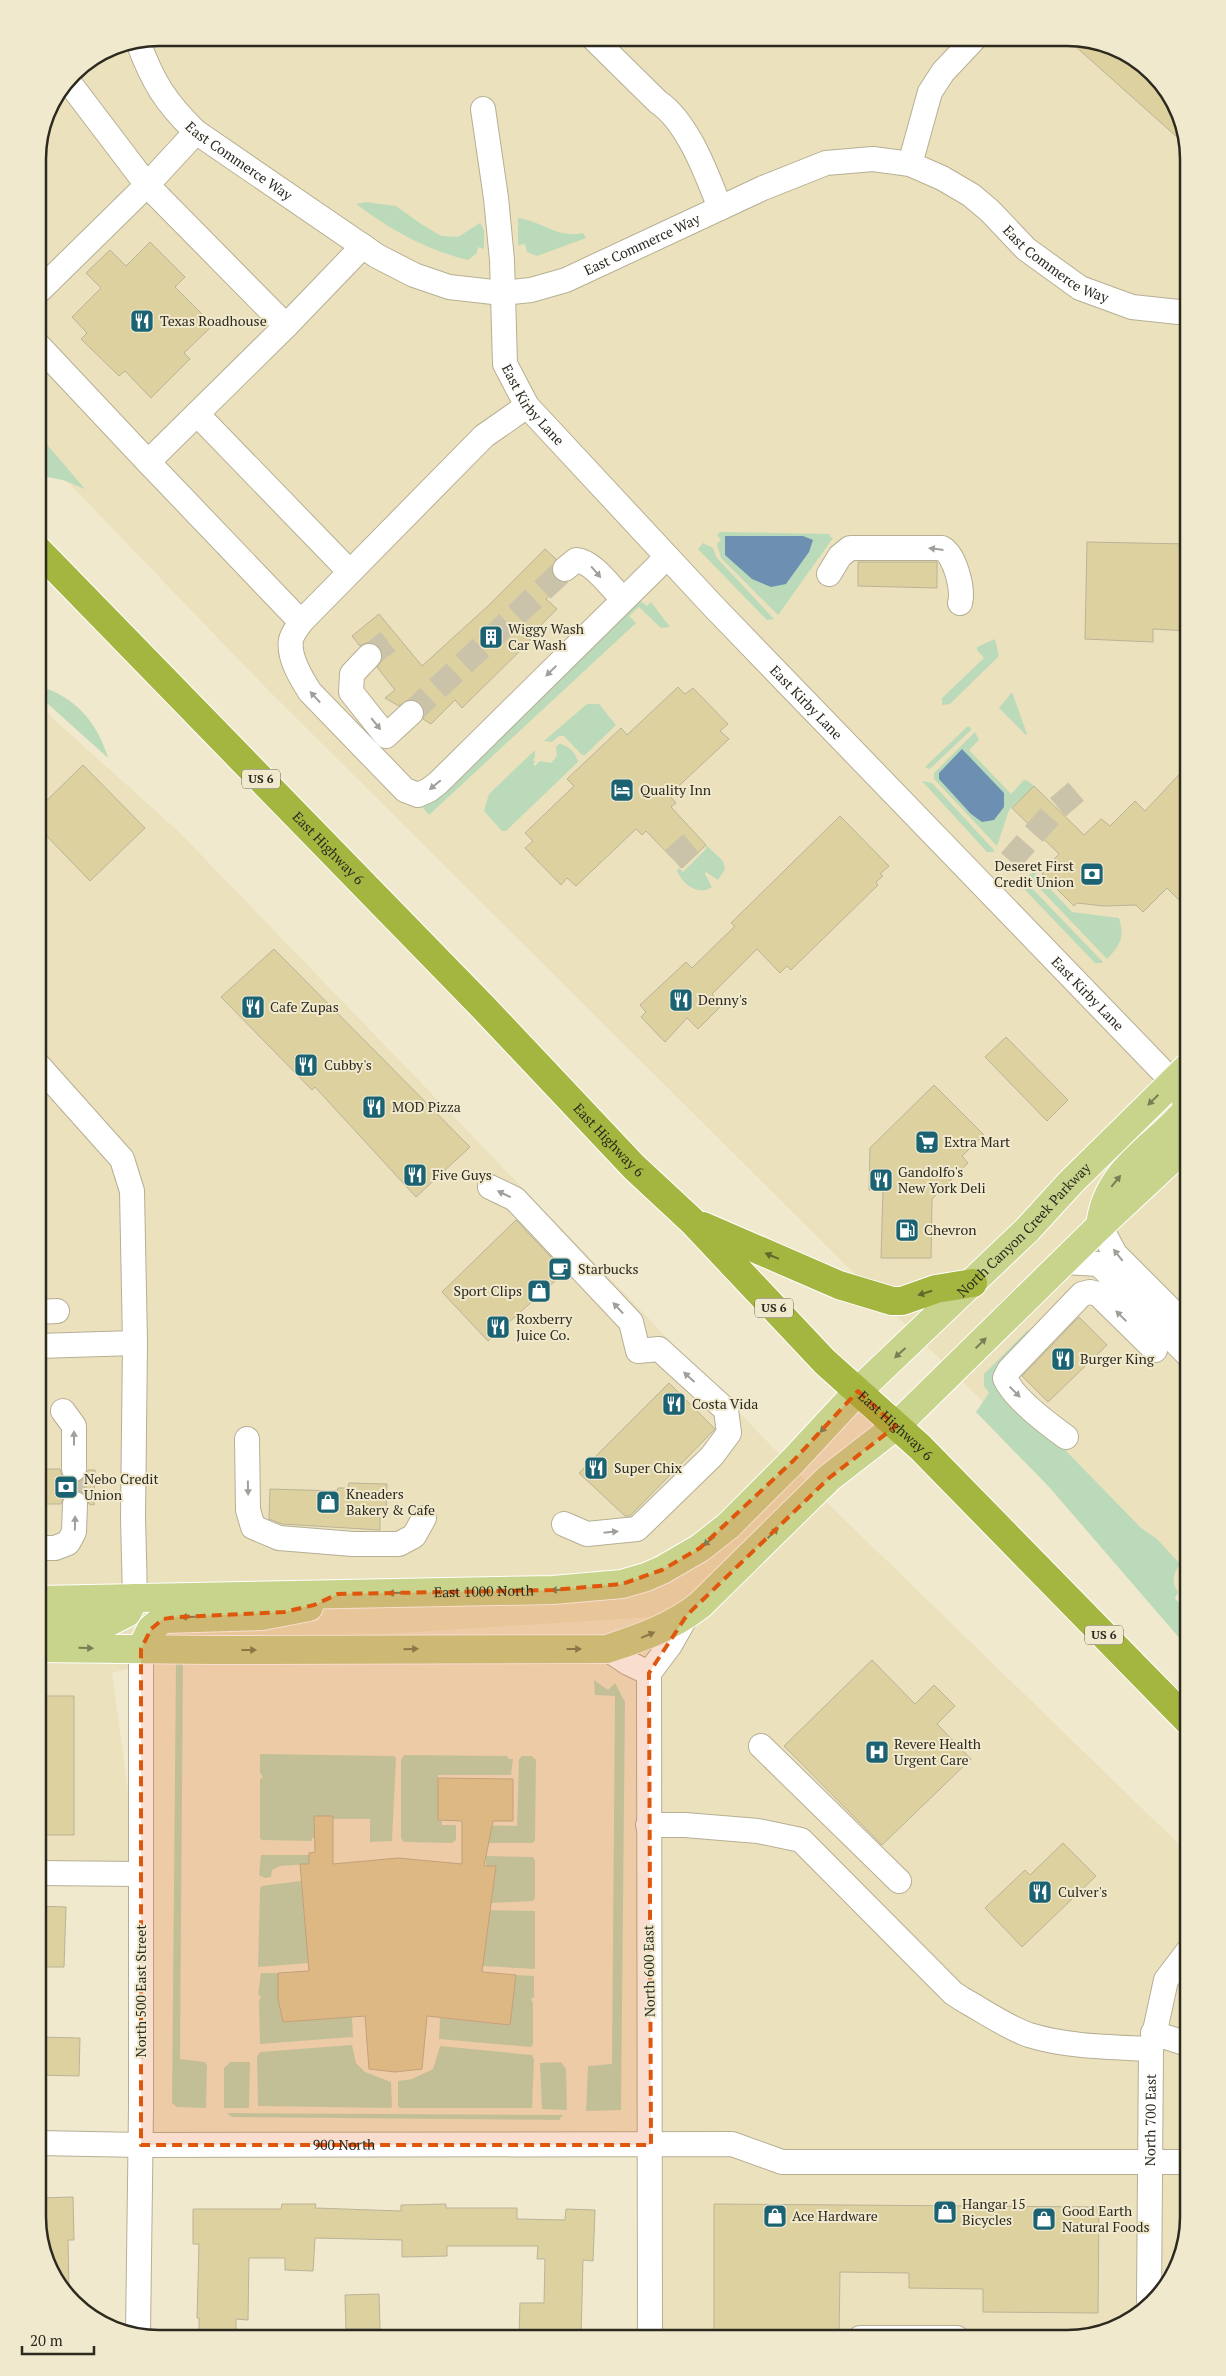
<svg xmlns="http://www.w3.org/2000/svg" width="1226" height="2376" font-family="'PT Serif',serif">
<rect width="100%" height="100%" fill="#f1e9cd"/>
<path fill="#ebe1bd" d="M160,38h915l59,20 45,55 9,47v1446l-924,-920 -226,-235v-299l9,-39 26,-40 40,-26z
M38,705l140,126 637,660 373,362v364l-20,67 -55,45 -47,9h-416l-1,-637 37,-86 -545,34v16l-29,8 29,213 -103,-1z"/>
<path fill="#bbdaba" d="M366,202l30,4 25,18 20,12 17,1 22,-14 4,7v19l-6,-2 -1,6 -9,7c-42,-10 -77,-30 -112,-56z
M518,218c24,3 40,21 65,15l3,5 -49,18 -10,-4 -2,-8 -7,1z
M38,434l47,55 -22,-9 -16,-3 -9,-10z
M720,532l110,2v3l3,1 -55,77 -57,-57 -4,-14 4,-4 -4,-5z
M703,543l10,5 4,10 57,61 -7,1 -69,-71z
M639,600l8,6 4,-4 19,25 -9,1 -22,-21 -10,9 7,7 -207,192 -7,-8 12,-6z
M995,639l4,17 -49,48 -8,1v-7l42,-40 -7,-8v-3z
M38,686c36,9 60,37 70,72l-70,-63z
M1012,692l15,42 -1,1 -27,-27z
M587,704h12l17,21 -31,30h-3l-18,-19h-5l-7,6 -8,-1z
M968,726l4,3 -39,37 -4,3 -4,-2z
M975,732l4,8 -10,10 42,44 13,-14 4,1 6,5 -25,24 -12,36 -63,-67v-6z
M559,744c8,0 18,10 19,18l-72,69h-4l-18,-20 5,-17 46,-44v7l-2,3 2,2 -2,2 2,2 5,-5 11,2 6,-7 -1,-9z
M922,781l10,2 62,67v2h-7z
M706,845l17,16 2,8 -7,11 -12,-8 -1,2 7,13c-14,10 -29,-3 -35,-16l2,-3 4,4 23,-23z
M1034,872l38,40 47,6c6,19 1,28 -12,41l-79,-83z
M1024,880l79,82 -1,1h-7l-69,-72 -3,-5z
M1028,1330l1,2 -32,40 72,82 72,74 16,11 23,25c-7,9 -9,19 -2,28l-3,6 13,17v33l-138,-160 -74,-76 13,-19 -5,-7v-12z
M183,1661l-3,398 25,3 2,4 -1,42 -29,-1 -5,-4 4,-439z
M594,1680l14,10 7,-7 10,19 -4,408 -35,1 2,-45 24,-2 3,-368 -20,-1z
M260,1754l134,2 2,2 -4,83 -22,1v-23h-37v-3h-19l1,22h-3v3l-50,-1 -2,-2v-59l3,-2 -3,-4z
M404,1755l103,1 2,3h4l-2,16h-73v45l4,1v4h14v15l-4,3 -48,-1 -3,-4v-78z
M522,1756h10l4,4 -1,81 -3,2h-65l-4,-18 54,1 2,-67z
M261,1855h48v9l-29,2 -8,4 -1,7 -6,1 -6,-3z
M486,1856l47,1 2,3v38l-2,3 -42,2 5,-37h-10z
M301,1881l8,82 -51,4 2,-77 1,-4z
M490,1910l45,1v58l-52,-3z
M261,1973h17v26l5,23 69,-5 1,20 -93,7 -1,-43 2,-5 -3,-1z
M516,1975l18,1v21l-3,2 2,4v41l-2,3 -92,-8 1,-21 70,7z
M352,2045l4,18 9,9 26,10 1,25 -2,1 -132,-2 -1,-49 3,-5z
M440,2046l92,9 2,5 -2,48h-132l-2,-2v-25l14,-2 21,-10z
M230,2062h20l-1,46h-25v-40z
M561,2062l5,7 1,41 -25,-1 -2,-46z
M227,2113l336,2 -4,5 -327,-3z"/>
<path fill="#6d8fb2" d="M725,536h78l10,4 -4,12 -23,32 -15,3 -19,-8 -27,-24z
M962,749l42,44v14l-10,13 -12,2 -11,-8 -32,-35v-6z"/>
<path fill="#ded1a0" stroke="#bbb398" d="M1066,38h9l59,20 45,55 7,32z
M150,242l35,35 -10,10 38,38 -29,28 6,6 -39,39 -26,-27 -6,5 -38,-37 6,-6 -15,-16 29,-29 -15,-15 24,-23 16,16z
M1087,542l101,2v87l-35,-2v13l-68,-3z
M545,549l11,10 -5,12 3,6 9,5 -17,17 11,10 -29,29 3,2 -69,68 -7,-8 -24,24 -8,-5 1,-9 -8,-10h-8l-9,6 -14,-8 10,-8 -18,-23 5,-7v-8l-9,-9h-7l-6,3 -8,-10 27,-22 43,52 66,-60z
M858,562h79v26l-79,-2z
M678,687l7,7 8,-6 35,36 -8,7 9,8 -60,56 7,8 -5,4 35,38 -24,23 -36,-37 -4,4 -6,-6 -60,57 -9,-8 -6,7 -36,-37 8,-7 -8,-8 49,-47 -7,-7 54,-51 6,7z
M83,765l62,63 -55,53 -52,-54v-18z
M1188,765v144l-21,-21 -24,24 -7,-7 -32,1 -27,-3 -3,3 -32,-32 13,-12 -2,-2 6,-6 -47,-46 22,-22 50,49 17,-16 9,7 25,-25 10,10z
M840,816l49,50 -9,8 3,2 -7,6 2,3 -87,85 -4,-4 -7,7 -23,-24 -45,45 10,11 -24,24 -11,-11 -22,24 -24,-25 5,-5 -6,-7 46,-43 6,6 43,-42 -4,-3z
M274,949l196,198 -54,50 -101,-110 -3,3 -91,-93z
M1006,1037l62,63 -21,21 -62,-64z
M934,1085l50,50 -22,21 6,7 -36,36 -1,59h-50l2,-68h-14l1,-42z
M516,1220l49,52 -77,69 -46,-49z
M1079,1317l28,28 -59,57 -26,-26z
M669,1383l46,46 -85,87h-5l-46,-43z
M38,1469h22l2,7 12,7 7,-2 7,-11h7l-1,35 -5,-1 -2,-6 -4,-5 -8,-3 -11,6 -3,8h-23z
M349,1483l38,1 -1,28h-6v18l-98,-6 -13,-5 1,-30 67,2 1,-3h10z
M872,1660l43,44 19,-19 21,21 -18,18 34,35 -89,86 -98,-99z
M38,1696h36v139h-36z
M438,1778l75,1v42h-20l-9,45h12l-14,106 34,3 -6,50 -83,-9 -5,53 -27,3 -26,-3 -4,-53 -82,6 -5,-23v-26l31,-2 -9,-107h9v-11l6,-1 -1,-36h19v48l65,-6 64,6v-43l-24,-1z
M1063,1843l33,33 -74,71 -37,-39 40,-38 5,5z
M38,1906l28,1 -2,60h-26z
M38,2037l42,1 -1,38 -41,-1z
M73,2197l1,43h-6l1,50 -22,-27 -8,-39v-26z
M282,2204h34l-1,4 86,3v-6l45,-1v4h71v11l48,1 1,-11 29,1 -2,51 -10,-1 -2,78h-62l1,-35h24l1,-44h-8l1,-13h-91v10l-45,1v-17l-87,-2 -2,33 -28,-1v-12h-36l-1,62 -12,-1v19h-37v-20h-2l2,-74h-6v-35h88z
M714,2204l385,3 -1,106 -115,-1v-23l-74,-1v-15l-69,-1 -1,66h-125z
M379,2294l1,35h-34l-1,-34z"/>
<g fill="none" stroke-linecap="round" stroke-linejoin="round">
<path stroke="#cac3aa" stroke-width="24" stroke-dasharray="24 12" stroke-linecap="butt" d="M369,656l26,-20
M411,713l154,-144
M673,859l26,-22
M1010,861l47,-53 20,-17
M74,1469l1,35"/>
<g stroke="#b6af94" stroke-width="26">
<g id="minor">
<path d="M593,38l65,64c30,20 49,73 62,106"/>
<path id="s1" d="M138,42c15,40 27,60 58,90l181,124 37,19 35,12 53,6 29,-3 35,-10 197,-92 63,-25 47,-4 37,5 32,14 29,17 19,16 36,38 54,39 52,19 56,6"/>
<path id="s2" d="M483,109l13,89 6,62 3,104 22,42 187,201 459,475"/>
<path d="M910,164l20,-72 13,-20 32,-34"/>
<path d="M38,292l109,-107 49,-53"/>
<path d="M286,326l77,-80"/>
<path d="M38,345l110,117 138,-136 -139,-141 -79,-104"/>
<path d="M527,406l-43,30 -183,186c-3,5 -9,12 -10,18 -3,17 10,38 19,52l95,98 13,5 11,-5 9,-7 229,-226"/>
<path d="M197,414l153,158"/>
<path d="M148,462l153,160"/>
<path d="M565,569l11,-9c18,2 34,27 47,39"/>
<path d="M829,574l11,-18 10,-8h92c13,7 22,42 18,55"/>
<path d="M369,656l-17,18 -1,18 35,44 25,-23"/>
<path d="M38,1065l84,94 10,32 3,152 -2,174 2,81"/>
<path d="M490,1187l25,12 116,123 7,29 21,-2 67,61 3,23 -17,23 -75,73 -50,5 -23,-10"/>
<path d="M1100,1226l15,28 73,73"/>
<path d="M1065,1262l34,2 89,91"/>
<path d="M38,1312l19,-1"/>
<path d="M38,1346l97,-3"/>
<path d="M63,1411l11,15v43"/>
<path d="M1066,1437c-18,-13 -53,-39 -61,-59l4,-8 73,-76 8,-2 8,2 57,56"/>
<path d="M247,1439l1,71 5,17 26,11 74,6h46l15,-8 10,-18"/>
<path d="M38,1548h17l13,-5 6,-11 1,-28"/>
<path d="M607,1649l21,14 21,10"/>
<path d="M761,1746l138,135"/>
<path d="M648,1825h37l73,6 43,9 152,153 9,6c20,11 46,29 67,36 39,12 82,12 122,14"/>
<path d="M38,1873l103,1"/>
<path d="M1153,2033l35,11"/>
<path id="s3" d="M38,2143l103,2 591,-1 50,18h406"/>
<path id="s4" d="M1149,2300l2,-251 15,-69 22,-29"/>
<path d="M138,2334l3,-226v-459"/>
<path d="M650,2338l-1,-665 21,-28 17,-30"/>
<path d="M860,2338h97"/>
</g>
</g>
<g stroke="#fff" stroke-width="30">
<g id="major">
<path d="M1100,1226c6,-55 50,-75 84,-113 7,-14 -2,-22 -11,-31"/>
<path id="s5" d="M38,1600l515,-10 69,-6 24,-7 16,-7 38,-22 28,-22 65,-65 65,-70 170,-162 43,-47 117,-115"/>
<path d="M38,1625l71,-3 18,-9 8,-15"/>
<path d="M38,1648l175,2 394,-1c34,-11 65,-22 93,-44l129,-127 67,-52 204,-200 88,-82"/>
<path d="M141,1649l10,-20 12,-10 99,-3 47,-9"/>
</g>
</g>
<g stroke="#fff" stroke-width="30">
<g id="highway">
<path id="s6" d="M38,550l446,458 150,159 58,54 133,141 95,85 268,274"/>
<path d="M703,1226l136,59 53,16h10l34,-12 37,-6"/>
</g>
</g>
<use href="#minor" stroke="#fff" stroke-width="24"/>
<use href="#major" stroke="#c8d38c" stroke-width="28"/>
<use href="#highway" stroke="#a4b63f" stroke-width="28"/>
</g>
<defs><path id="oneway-solid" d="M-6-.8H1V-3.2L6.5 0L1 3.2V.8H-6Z" transform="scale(1.25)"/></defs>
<g fill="#a09f9a">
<use href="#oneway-solid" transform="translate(936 549) rotate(-173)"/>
<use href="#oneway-solid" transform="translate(596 572) rotate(49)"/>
<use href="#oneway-solid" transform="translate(551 671) rotate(135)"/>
<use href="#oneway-solid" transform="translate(315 697) rotate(-133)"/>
<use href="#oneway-solid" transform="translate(376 724) rotate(51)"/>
<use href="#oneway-solid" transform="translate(435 785) rotate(140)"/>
<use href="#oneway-solid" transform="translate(504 1194) rotate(-155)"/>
<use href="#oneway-solid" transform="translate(1118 1255) rotate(-128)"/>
<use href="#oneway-solid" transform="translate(618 1308) rotate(-133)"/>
<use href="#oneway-solid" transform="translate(1121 1316) rotate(-135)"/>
<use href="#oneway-solid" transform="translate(689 1377) rotate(-138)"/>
<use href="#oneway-solid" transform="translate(1015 1392) rotate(45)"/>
<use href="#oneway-solid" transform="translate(74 1438) rotate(-90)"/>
<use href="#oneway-solid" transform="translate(248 1488) rotate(89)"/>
<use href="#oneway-solid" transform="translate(75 1523) rotate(-89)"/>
<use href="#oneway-solid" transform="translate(611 1532) rotate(-6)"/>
</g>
<g fill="#7a7e56">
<use href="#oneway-solid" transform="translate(1153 1100) rotate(136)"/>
<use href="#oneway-solid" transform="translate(1116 1181) rotate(-51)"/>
<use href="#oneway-solid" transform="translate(981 1343) rotate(-44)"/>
<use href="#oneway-solid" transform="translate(900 1353) rotate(138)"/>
<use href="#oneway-solid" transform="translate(825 1427) rotate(133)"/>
<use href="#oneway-solid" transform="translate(773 1533) rotate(-44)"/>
<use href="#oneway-solid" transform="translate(709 1541) rotate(142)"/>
<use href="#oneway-solid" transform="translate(558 1590) rotate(177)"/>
<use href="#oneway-solid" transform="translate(395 1593) rotate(179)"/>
<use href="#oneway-solid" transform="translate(188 1617) rotate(179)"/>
<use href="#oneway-solid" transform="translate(648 1635) rotate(-23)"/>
<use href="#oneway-solid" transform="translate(86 1648) rotate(1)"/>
<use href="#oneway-solid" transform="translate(411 1649) rotate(-1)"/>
<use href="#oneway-solid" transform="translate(574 1649)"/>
<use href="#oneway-solid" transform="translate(249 1650)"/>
</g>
<g fill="#62692d">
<use href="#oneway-solid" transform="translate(772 1256) rotate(-157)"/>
<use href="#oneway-solid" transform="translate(925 1293) rotate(162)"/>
</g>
<path fill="#df570d" fill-opacity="0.2" stroke="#df570d" stroke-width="4" stroke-dasharray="10 6" stroke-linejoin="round" d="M858,1391l38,35 -67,52 -142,137 -38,58 2,472h-510v-496l10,-20 12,-10 15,-2 106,-5 30,-7 24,-11 215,-4 69,-6 40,-14 38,-22 93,-87z"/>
<defs>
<g id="restaurant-square" transform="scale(1.25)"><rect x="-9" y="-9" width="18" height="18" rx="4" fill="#1b6372" stroke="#f1e9cd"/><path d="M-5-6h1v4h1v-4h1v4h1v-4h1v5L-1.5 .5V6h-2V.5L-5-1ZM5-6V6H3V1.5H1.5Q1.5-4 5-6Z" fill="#fff"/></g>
<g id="building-square" transform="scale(1.25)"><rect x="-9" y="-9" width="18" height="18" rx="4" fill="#1b6372" stroke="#f1e9cd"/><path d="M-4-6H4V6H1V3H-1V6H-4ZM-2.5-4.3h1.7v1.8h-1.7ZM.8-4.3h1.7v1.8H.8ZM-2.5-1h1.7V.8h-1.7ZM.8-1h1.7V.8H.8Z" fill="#fff"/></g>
<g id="hotel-square" transform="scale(1.25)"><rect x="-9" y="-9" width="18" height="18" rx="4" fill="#1b6372" stroke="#f1e9cd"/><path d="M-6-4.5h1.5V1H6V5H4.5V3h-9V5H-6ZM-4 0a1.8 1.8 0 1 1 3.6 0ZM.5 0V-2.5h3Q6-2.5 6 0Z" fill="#fff"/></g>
<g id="bank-square" transform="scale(1.25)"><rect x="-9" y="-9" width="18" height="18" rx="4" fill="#1b6372" stroke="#f1e9cd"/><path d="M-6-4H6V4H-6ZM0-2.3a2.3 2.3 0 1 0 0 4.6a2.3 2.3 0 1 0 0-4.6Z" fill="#fff"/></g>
<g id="supermarket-square" transform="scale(1.25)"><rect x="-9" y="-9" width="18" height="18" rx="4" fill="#1b6372" stroke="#f1e9cd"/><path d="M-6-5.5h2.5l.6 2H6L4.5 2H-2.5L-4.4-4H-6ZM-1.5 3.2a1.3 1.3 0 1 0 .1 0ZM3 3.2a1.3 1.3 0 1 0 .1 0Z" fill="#fff"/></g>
<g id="fuel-square" transform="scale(1.25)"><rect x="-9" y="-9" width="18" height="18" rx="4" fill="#1b6372" stroke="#f1e9cd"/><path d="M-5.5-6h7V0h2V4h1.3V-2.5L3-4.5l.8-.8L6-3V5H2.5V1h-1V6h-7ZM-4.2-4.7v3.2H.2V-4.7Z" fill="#fff"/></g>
<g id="cafe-square" transform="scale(1.25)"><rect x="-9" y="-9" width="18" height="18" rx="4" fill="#1b6372" stroke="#f1e9cd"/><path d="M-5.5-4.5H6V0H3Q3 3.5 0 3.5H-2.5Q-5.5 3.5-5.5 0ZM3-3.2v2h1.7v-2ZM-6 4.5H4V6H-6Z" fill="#fff"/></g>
<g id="shop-square" transform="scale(1.25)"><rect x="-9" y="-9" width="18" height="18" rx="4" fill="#1b6372" stroke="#f1e9cd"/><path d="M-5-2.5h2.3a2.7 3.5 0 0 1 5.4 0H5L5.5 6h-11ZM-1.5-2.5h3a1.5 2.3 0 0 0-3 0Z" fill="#fff"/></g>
<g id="hospital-square" transform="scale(1.25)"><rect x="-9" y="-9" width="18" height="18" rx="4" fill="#1b6372" stroke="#f1e9cd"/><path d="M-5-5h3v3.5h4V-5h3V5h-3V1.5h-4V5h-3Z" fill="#fff"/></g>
</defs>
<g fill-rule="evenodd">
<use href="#restaurant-square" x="142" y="321"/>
<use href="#building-square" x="491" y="637"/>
<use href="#hotel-square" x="622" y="790"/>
<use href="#bank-square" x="1092" y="874"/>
<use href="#restaurant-square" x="681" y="1000"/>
<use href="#restaurant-square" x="253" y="1007"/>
<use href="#restaurant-square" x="306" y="1065"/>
<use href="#restaurant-square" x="374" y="1107"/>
<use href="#supermarket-square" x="927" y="1142"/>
<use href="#restaurant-square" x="415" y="1175"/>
<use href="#restaurant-square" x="881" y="1180"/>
<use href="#fuel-square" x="907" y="1230"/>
<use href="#cafe-square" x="560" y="1269"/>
<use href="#shop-square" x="539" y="1291"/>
<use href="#restaurant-square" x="498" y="1327"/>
<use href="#restaurant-square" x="1063" y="1359"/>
<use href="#restaurant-square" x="674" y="1404"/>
<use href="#restaurant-square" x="596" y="1468"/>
<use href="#bank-square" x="66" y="1487"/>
<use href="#shop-square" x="328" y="1502"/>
<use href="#hospital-square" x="877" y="1752"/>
<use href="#restaurant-square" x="1040" y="1892"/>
<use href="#shop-square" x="945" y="2212"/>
<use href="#shop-square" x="775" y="2216"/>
<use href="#shop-square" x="1044" y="2219"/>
</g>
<g text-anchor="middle" stroke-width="4" stroke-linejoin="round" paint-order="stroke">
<g fill="#f1e9cd" stroke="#676353" stroke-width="1">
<rect x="242" y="769.5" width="38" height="19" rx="4"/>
<rect x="755" y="1298.5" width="38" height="19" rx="4"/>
<rect x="1085" y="1625.5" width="38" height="19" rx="4"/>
</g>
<g font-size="12" font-weight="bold" fill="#2c2a1f">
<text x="261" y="783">US 6</text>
<text x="774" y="1312">US 6</text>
<text x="1104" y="1639">US 6</text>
</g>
<g font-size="14" fill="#2c2a1f" stroke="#f1e9cd">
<text dy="5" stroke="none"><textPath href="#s1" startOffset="160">East Commerce Way</textPath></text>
<text dy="5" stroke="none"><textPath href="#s1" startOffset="609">East Commerce Way</textPath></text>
<text dy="5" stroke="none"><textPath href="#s1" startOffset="1074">East Commerce Way</textPath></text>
<text dy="5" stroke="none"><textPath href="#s2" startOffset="306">East Kirby Lane</textPath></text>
<text dy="5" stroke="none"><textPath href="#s2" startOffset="711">East Kirby Lane</textPath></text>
<text dy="5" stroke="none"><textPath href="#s6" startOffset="416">East Highway 6</textPath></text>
<text dy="5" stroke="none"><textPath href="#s2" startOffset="1116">East Kirby Lane</textPath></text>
<text dy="5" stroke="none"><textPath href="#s6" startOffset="821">East Highway 6</textPath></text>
<text dy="5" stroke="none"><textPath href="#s5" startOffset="1125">North Canyon Creek Parkway</textPath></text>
<text dy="5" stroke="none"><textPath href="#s6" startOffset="1226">East Highway 6</textPath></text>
<text dy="5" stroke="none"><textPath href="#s5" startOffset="446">East 1000 North</textPath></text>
<text transform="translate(649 1971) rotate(-91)" y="5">North 600 East</text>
<text transform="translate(141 1991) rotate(-90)" y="5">North 500 East Street</text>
<text dy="5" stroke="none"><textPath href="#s4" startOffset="180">North 700 East</textPath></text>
<text dy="5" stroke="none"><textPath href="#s3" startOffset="306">900 North</textPath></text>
</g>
<g font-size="14" fill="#2c2a1f" stroke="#f1e9cd" text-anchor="start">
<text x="160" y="326">Texas Roadhouse</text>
<text x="508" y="634">Wiggy Wash<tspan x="508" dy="16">Car Wash</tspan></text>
<text x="640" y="795">Quality Inn</text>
<text x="1074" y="871" text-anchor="end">Deseret First<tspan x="1074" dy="16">Credit Union</tspan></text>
<text x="698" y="1005">Denny's</text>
<text x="270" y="1012">Cafe Zupas</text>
<text x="324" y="1070">Cubby's</text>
<text x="392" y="1112">MOD Pizza</text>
<text x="944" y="1147">Extra Mart</text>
<text x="898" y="1177">Gandolfo's<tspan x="898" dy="16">New York Deli</tspan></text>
<text x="432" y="1180">Five Guys</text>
<text x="924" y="1235">Chevron</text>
<text x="578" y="1274">Starbucks</text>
<text x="522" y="1296" text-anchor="end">Sport Clips</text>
<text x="516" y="1324">Roxberry<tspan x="516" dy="16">Juice Co.</tspan></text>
<text x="1080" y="1364">Burger King</text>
<text x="692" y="1409">Costa Vida</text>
<text x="614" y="1473">Super Chix</text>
<text x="84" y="1484">Nebo Credit<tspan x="84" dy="16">Union</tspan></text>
<text x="346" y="1499">Kneaders<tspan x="346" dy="16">Bakery &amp; Cafe</tspan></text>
<text x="894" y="1749">Revere Health<tspan x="894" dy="16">Urgent Care</tspan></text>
<text x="1058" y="1897">Culver's</text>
<text x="962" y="2209">Hangar 15<tspan x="962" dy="16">Bicycles</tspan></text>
<text x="1062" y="2216">Good Earth<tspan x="1062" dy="16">Natural Foods</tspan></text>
<text x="792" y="2221">Ace Hardware</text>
</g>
</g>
<path d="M0 0H1226V2376H0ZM159 46H1067A113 113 0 0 1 1180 159V2217A113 113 0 0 1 1067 2330H159A113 113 0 0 1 46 2217V159A113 113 0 0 1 159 46Z" fill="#f1e9cd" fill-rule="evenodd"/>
<path fill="none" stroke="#2c2a1f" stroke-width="2.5" d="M159 46H1067A113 113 0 0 1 1180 159V2217A113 113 0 0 1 1067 2330H159A113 113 0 0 1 46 2217V159A113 113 0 0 1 159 46Z"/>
<path d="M22 2346v8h72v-8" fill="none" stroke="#2c2a1f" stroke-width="2.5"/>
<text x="30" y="2346" font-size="15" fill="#2c2a1f" stroke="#f1e9cd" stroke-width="4" paint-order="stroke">20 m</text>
</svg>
